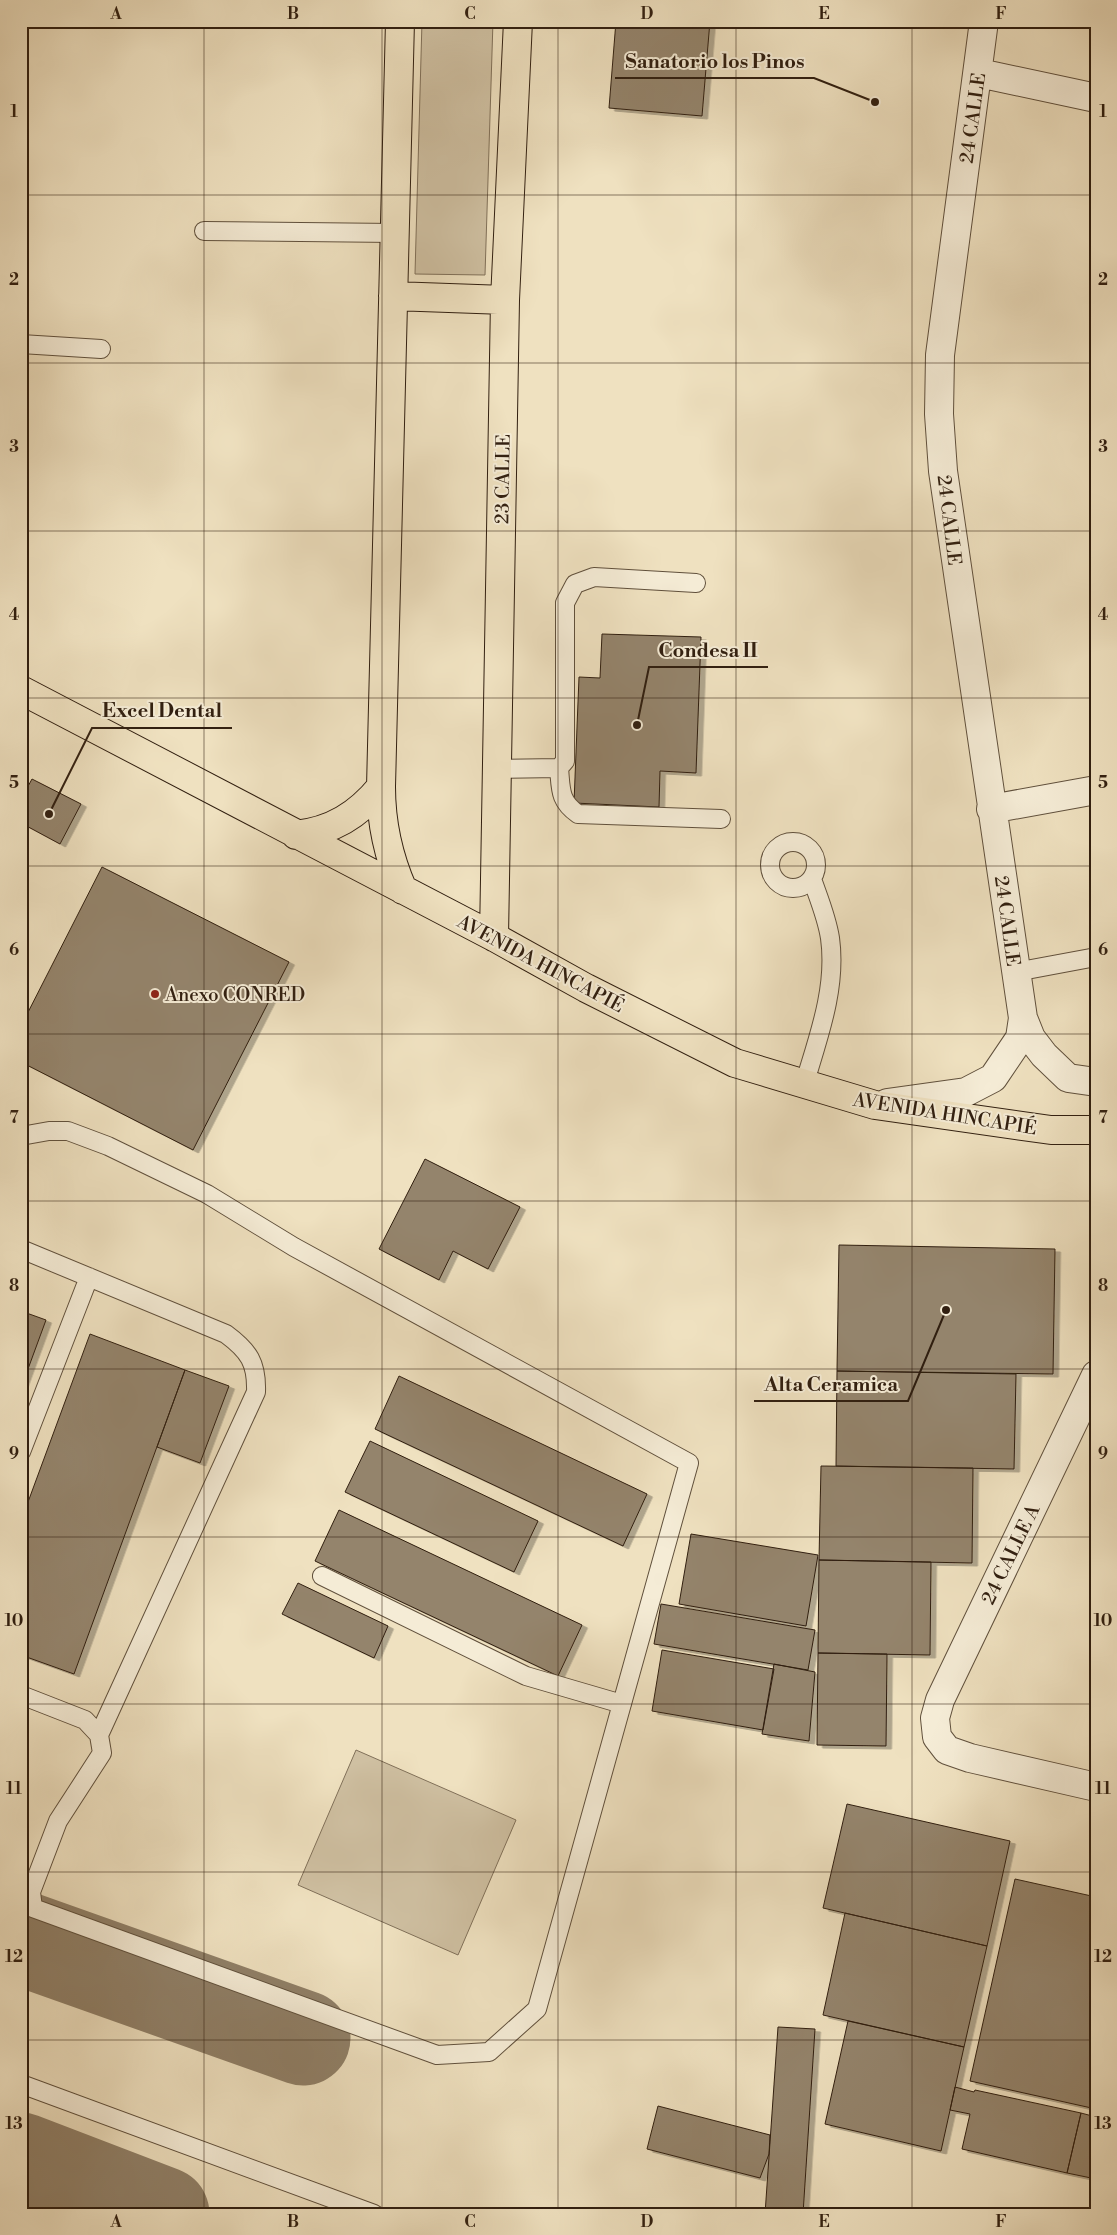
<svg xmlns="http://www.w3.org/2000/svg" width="1117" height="2235" font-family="'Libre Bodoni',serif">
<defs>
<filter id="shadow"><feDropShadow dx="5.5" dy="3" stdDeviation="0" flood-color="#0004"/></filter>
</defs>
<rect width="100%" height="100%" fill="#efe1c0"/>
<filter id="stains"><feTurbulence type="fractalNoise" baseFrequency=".004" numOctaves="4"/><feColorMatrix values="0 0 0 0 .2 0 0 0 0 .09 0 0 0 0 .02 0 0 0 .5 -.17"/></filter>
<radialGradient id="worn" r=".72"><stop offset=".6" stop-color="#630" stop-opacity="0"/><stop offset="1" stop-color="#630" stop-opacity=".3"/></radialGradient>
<path fill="#cfc0a2" stroke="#807059" d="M422,21h71l-8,254 -70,-1z
M356,1750l160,70 -58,135 -160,-70z"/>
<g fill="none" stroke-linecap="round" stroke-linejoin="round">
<path stroke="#908068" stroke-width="95" d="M21,1938l282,100
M21,2160l141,54"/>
</g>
<path fill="#94846c" stroke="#311f10" filter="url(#shadow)" d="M616,21h94l-8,95 -93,-8z
M602,634l99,3 -5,136 -36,-2 -1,36 -85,-4 5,-126 21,1z
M32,779l49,25 -21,40 -39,-21v-24z
M102,867l187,95 -96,188 -172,-88v-36z
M425,1159l95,48 -32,62 -35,-18 -14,29 -60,-31z
M839,1245l216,4 -2,125 -216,-3z
M21,1311l25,9 -25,68z
M90,1334l95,36 -111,304 -53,-19v-134z
M185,1370l44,16 -29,77 -43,-16z
M837,1371l179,3 -2,95 -178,-3z
M399,1376l248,118 -24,52 -248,-117z
M370,1441l168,80 -24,51 -169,-80z
M821,1466l152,2 -1,95 -153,-3z
M339,1510l243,115 -24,51 -243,-115z
M691,1534l127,21 -12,71 -127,-22z
M819,1560l112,2 -1,93 -112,-2z
M298,1583l90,43 -14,32 -92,-44z
M661,1604l154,26 -7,40 -154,-26z
M662,1650l112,19 -11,61 -111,-19z
M818,1653l69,1 -1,92 -69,-1z
M774,1664l41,8 -6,69 -47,-7z
M847,1804l163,37 -23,105 -164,-38z
M1015,1879l81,18v212l-126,-28z
M845,1913l142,33 -23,101 -141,-32z
M848,2021l116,26 -23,104 -116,-27z
M778,2027l37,2 -12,185h-38z
M955,2087l19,5 1,-2 106,23 -14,60 -105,-24 8,-35 -20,-4z
M658,2106l112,29 -1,19 -9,24 -113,-29z
M1081,2113l15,4v62l-29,-6z"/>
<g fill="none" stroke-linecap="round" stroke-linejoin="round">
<g stroke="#60503c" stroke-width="20">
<path id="service" d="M204,231l191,2
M21,344l80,5
M559,768c2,21 0,33 19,46l143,5
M497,769l62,-1 6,-7v-158l10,-19 19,-7 102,6
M770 865a23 23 0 1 1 46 0a23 23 0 1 1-46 0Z
M1016,972l80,-15
M804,1085c14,-47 33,-97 26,-147 -3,-20 -11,-39 -18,-59
M21,1136l28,-5h19l40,15 99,48 87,53 395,216 -152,546 -48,43 -52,3 -404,-147 -2,-16 27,-71 44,-68 -3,-18 -14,-15 -64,-25
M21,1249l205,85c23,17 31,29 30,58l-157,343
M21,1452l68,-175
M322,1576l204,100 96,28
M21,2084l353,130"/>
</g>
<g stroke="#60503c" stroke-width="30">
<path id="minor" d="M984,21l-44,334 -1,59 4,57 80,547 8,20 13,17 24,23 28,4
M979,73l117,25
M991,809l105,-19
M887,1103l79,-11 27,-14 27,-40 3,-20
M1096,1375l-156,325 -5,18 2,19 10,13 23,8 126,29"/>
</g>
<g stroke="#311f10" stroke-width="30">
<path id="primary" d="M400,21l-19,766c0,37 7,69 22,103
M393,296l112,4
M21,690l473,247 92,51 149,75 140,42 176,25h45
M296,835c36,-4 62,-20 85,-48
M494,937l11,-637 13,-279"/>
</g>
<use href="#service" stroke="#f5ecd6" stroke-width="18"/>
<use href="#minor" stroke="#f5ecd6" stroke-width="28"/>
<use href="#primary" stroke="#efe1c0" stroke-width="28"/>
</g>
<path fill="none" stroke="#311f10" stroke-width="1" stroke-opacity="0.55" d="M204,21v2193M382,21v2193M558,21v2193M736,21v2193M912,21v2193M21,195h1075M21,363h1075M21,531h1075M21,698h1075M21,866h1075M21,1034h1075M21,1201h1075M21,1369h1075M21,1537h1075M21,1704h1075M21,1872h1075M21,2040h1075"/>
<circle fill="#8f2418" stroke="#f5ecd6" stroke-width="2" cx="155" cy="994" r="5"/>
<g text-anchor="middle" stroke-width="4" stroke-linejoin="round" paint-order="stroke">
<g font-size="19" fill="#311f10" stroke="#f5ecd6">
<text transform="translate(972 118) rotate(-82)" y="7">24 CALLE</text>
<text transform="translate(502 479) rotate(-89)" y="7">23 CALLE</text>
<text transform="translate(950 520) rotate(83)" y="7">24 CALLE</text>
<text transform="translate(1008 921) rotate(82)" y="7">24 CALLE</text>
<text transform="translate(541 963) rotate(28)" y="7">AVENIDA HINCAPIÉ</text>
<text transform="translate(945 1113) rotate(9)" y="7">AVENIDA HINCAPIÉ</text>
<text transform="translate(1010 1554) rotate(-64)" y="7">24 CALLE A</text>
</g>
<g font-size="19" fill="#311f10" stroke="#f5ecd6" text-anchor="start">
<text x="165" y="1001">Anexo CONRED</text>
</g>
</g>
<path fill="none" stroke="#311f10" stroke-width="2" d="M875 102L814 78H615M637 725L649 667H768M49 814L92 728H232M946 1310L908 1401H754"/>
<g fill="#311f10" stroke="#f5ecd6" stroke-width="2">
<circle cx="875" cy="102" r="5"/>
<circle cx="637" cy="725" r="5"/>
<circle cx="49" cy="814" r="5"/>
<circle cx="946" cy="1310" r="5"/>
</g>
<g font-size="20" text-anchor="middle" font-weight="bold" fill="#311f10" stroke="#f5ecd6" stroke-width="4" stroke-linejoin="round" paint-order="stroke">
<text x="715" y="68">Sanatorio los Pinos</text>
<text x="708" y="657">Condesa II</text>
<text x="162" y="717">Excel Dental</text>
<text x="831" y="1391">Alta Ceramica</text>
</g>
<rect width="1117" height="2235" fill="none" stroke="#efe1c0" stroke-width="55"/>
<rect x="28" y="28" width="1062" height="2180" fill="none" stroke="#311f10" stroke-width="2"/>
<g font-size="16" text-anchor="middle" font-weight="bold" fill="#311f10">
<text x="116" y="19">A</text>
<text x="293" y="19">B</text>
<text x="470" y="19">C</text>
<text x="647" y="19">D</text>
<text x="824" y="19">E</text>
<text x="1001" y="19">F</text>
<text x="14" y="117">1</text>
<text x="1103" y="117">1</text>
<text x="14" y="285">2</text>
<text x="1103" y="285">2</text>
<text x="14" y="452">3</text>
<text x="1103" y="452">3</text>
<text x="14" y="620">4</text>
<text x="1103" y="620">4</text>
<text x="14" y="788">5</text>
<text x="1103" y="788">5</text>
<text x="14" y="955">6</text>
<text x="1103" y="955">6</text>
<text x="14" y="1123">7</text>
<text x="1103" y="1123">7</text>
<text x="14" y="1291">8</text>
<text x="1103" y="1291">8</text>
<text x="14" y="1459">9</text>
<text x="1103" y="1459">9</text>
<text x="14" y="1626">10</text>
<text x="1103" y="1626">10</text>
<text x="14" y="1794">11</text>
<text x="1103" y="1794">11</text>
<text x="14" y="1962">12</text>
<text x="1103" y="1962">12</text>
<text x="14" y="2129">13</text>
<text x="1103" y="2129">13</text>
<text x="116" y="2227">A</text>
<text x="293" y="2227">B</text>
<text x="470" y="2227">C</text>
<text x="647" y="2227">D</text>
<text x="824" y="2227">E</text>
<text x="1001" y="2227">F</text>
</g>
<rect width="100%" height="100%" filter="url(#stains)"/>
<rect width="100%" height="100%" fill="url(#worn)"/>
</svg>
